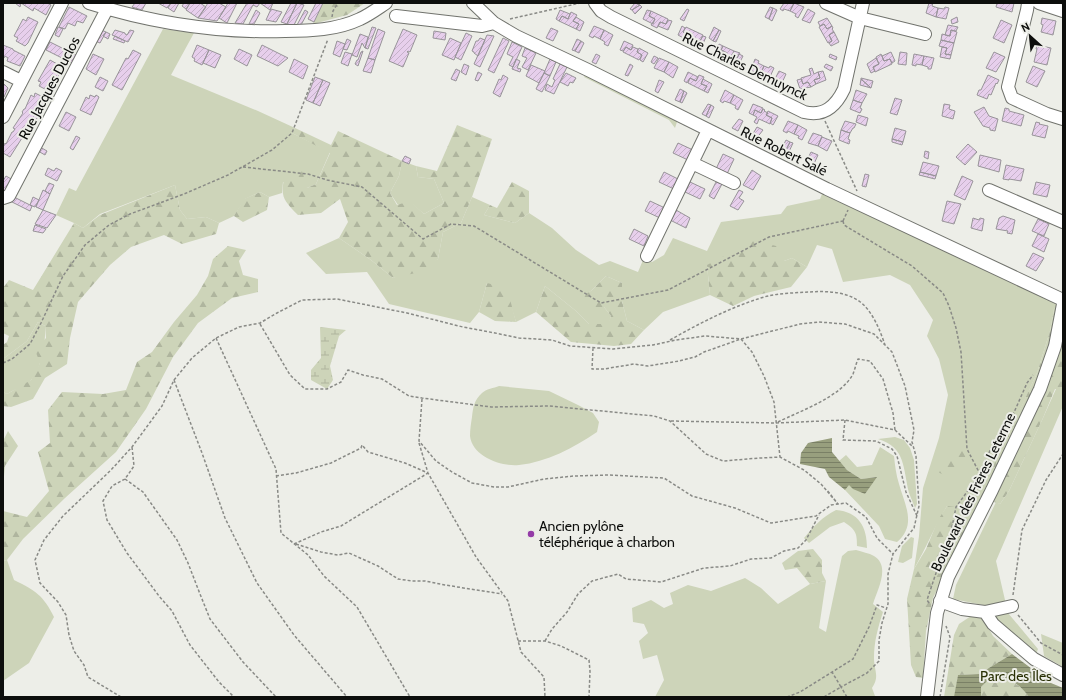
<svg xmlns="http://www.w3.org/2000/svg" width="1066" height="700" font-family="Cabin,sans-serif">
<defs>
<pattern id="forest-firs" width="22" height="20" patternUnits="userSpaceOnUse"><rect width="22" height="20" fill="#cdd4b9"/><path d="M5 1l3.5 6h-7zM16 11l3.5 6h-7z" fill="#afb59e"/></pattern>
<pattern id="wetland-marsh" width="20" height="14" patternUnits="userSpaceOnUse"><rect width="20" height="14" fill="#cdd4b9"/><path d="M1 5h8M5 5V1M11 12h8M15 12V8" fill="none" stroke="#afb59e"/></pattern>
<pattern id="water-rules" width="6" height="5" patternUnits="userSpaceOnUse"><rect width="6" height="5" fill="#989f7e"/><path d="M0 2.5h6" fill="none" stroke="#7a8066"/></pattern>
<pattern id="building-hatch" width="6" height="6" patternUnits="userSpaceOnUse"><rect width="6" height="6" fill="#e7cfec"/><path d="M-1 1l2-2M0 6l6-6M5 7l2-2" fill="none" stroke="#c5b1c9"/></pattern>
</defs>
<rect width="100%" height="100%" fill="#edeee8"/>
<path fill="#cdd4b9" d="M163,29l31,4 -23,42 87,36 37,17 -3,5 38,19 -14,32 -9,4 -24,-6 -1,11 -13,4 -9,-5 -15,7 -11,17 -15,7 -13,-6 -19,2 -7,-9 -5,-25 -75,29 -17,14 -9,-5 -18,-8 13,-27 7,3z
M586,73l92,46 -3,9 -6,-8 -85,-43z
M402,161l14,5 2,11 16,2 10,24 -20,11 -14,-12 -12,3 -8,-12 9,-17z
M822,194l233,108 4,6 -5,1 -4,22 -13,42 -57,124 2,1 -16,33 -14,-8 -5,-17c-12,20 -21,42 -33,63l5,-33 4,-48 16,-50 9,-43 -9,-36 -12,-23 6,-16 -23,-35 -20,-10 -47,7 -11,-33 -15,-4 -10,22 -15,-9 -8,3 -77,4 3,30 -47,17 -19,18 -17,-9 -5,-20v-18l-16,-7 -14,14 -9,7 21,10 7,9 -2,8h-20l-13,-13 -31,-25 -9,26 -20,10 -4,-13 -25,-26 -8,29 -9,11 -81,-19 -22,-32 -41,2 -20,-21 33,-15 32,22 22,18 45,-19 5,-27 18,-9 11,-26 18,8 -6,10 31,8 14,-10 23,15 24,22 23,15 11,-4 28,11 5,-12 9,2 12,-7 9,-17 34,13 14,-29 60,-8 6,-8 33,-7z
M38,322l7,4c1,15 -3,42 -14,54 -4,5 -18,10 -24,14l-4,-2v-33l24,-18z
M499,386l50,5 29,14 15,8 6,9 -2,10c-24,16 -50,30 -78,33 -18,2 -47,-9 -49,-29 0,-6 1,-13 2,-19 1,-9 2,-17 10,-24 4,-4 12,-5 17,-7z
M1056,389h7v17l-67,155 12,52 30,36 -3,8 -39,-34 -13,-18 -30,-6 3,-14 40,-83 4,2 9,-13 34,-73z
M895,437l9,3 6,8 4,12 3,44 -2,4c-2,-5 -4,-10 -6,-15 -6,-24 -3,-46 -31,-54z
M880,447l14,9c1,9 2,19 5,28 6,21 18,41 -2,58l-12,-3 -6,-13 -34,-36 3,-6 17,10 11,-17 -15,2 -14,-9 -8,-9 7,-6 11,12 15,-2z
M836,510c23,2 31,17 31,38l-10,-2c0,-13 -1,-16 -13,-24l-14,5 -21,16 -5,-5c10,-12 18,-21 32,-28z
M911,537l3,1 -2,20 -9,5 -5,-1 4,-16z
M856,550c6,2 13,3 18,6 17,10 3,35 -1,48l10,8c-5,15 -9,30 -9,46 0,13 6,18 -2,30l3,8 -4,1h-216l9,-17 -7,-25 -14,4 -4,-18 9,-8 -4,-9 -11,-2 -1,-14 19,-8 13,8 9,-4 -3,-11 18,-8 23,6 34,-13 16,10 17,16 32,-20 16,-3 -7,47 7,4 16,-76 6,-5z
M7,560l7,20c22,11 29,15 40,37l-25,46 -26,18v-120z
M1041,634l22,9v24l-19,-11z"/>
<path fill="url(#forest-firs)" d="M323,3h42l-18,12 -34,9z
M457,125l35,14 -20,58 -11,26 -18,9 -5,27 -18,13 -27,6 -22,-18 -32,-22 9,-16 -8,-23 -19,14 -23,2c-17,-17 -18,-20 -12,-44l15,-4 6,21 9,-4 14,-31 -38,-20 3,-5 36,17 7,-14 64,30 -3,15 -9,17 7,12 13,-4 14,13 20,-11 -10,-24 -16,-2 -2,-11 21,5z
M512,182l17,9v22l-14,10 -31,-8 6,-10 7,3z
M175,185l5,25 7,9 19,-2 13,6 -3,11 -34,10 -18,-9 -33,12 -21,18 -32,37 -8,36 -3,26 -22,14 -12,21 -22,8 -8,-1v-14l4,2 24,-14 9,-17 -5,-13 11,-12 -1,-12 -7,-4 -11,19 -24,18v-14l4,-3 2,-6 -6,-3v-45l6,-8 24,10 41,-67 9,5 17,-13z
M260,192l9,5 -2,13 -24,12 -9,-6 10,-17z
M755,240l21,6 8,15 8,-3 15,9 -16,20 -37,9 -21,10 -23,-11 -3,-30z
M228,246l18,4 -7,11 4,14 15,4v13l-26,6 -34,25 -25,34 -27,52 -30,43 -51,46 -42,41 -16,21 -4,1v-50l24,6 22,-26 -11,-39 12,-9 -2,-33 14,-18 41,2 23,-4 11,-28 15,-10 22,-30 23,-27 11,-19 5,-17z
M606,276l16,7v18l5,20 17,9 -13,14 -17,2 -43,-4 -35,-30 9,-26 31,25 13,13h19l3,-8 -7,-9 -16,1 -6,-11 10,-7z
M487,283l20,5 9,34 -21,-1 -16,-9z
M1059,308l-5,25 9,5v51h-8l-12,29 -34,73 -9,13 -21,-7 58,-124 13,-42 4,-22z
M8,431l10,15 -13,20 -2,21v-46z
M962,449l6,13 -7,3 -8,15 -15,-8 10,-22z
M947,506l8,1 -3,16 14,8 -33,67 -7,33 -3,47 -7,-1 -5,-12 -4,-66 7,-30 12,-20 12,-29z
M813,549l9,11v13l4,8 -16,3 -13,-16 -12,2 -3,-7 16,-12z
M971,616l12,2 10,18 19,18 -33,20 -21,1 -3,22h-11l10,-62 5,-11z
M1003,677c10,5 20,10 26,20h-48v-10l8,-9z"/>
<path fill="url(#wetland-marsh)" d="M320,327l26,3 -7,6 -9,30 3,14 -6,9 -16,-9v-10l10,-12z"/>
<path fill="url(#water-rules)" d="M832,438v14l15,18 14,9 16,-2 -12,17 -12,-5 -4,-4 -4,5 -16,-13 -4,-8 -25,-5 1,-11 7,-10z
M1012,654l39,29 12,5v9h-34c-5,-8 -17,-18 -27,-20 -4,0 -9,1 -13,2l-8,8v10h-27l4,-22 21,-1z"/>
<path fill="url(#building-hatch)" stroke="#989499" d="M15,3h32l4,2 -5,10 -12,-7 -1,3 -12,-8 -1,4z
M135,3h11l-4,7 -10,-3z
M158,3h13l-4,5z
M171,3h8l-5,9 -6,-4z
M184,3h6l-4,6 -4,-3z
M190,3h10l6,4 -8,11 -12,-8z
M208,3h11l7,4 -9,14 -19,-3z
M228,3h9l-10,20 -8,-5z
M247,3h13l-3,4 -4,-2 -10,19 -8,-1z
M260,3h13l-3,7z
M291,3h6l-10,21 -6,-2z
M297,3l7,2 -10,20 -8,1z
M316,3h7l-9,19 -6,-3z
M635,3l5,2 -8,5 -2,-1z
M784,3h10l-4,8 -6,-2 -1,2 -3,-2z
M794,3l10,4 -6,11 -3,-2 1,-2 -6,-3z
M929,3h4l-1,3 6,2 -2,9 -10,-4z
M997,3h17l-2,9 -16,-5z
M640,5l2,2 -7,7 -3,-4z
M69,7l18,9 -4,7 -6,-2 -2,5 -7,-3 -3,6 -6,-2z
M770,7l3,1 -4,11 -4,-2z
M945,7l4,1 -3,11 -10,-2 2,-9 6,1z
M773,8l4,2 -5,11 -3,-2z
M271,9l11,3 -6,10 -10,-2z
M687,9l2,1 -5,11 -4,-2z
M808,9l7,4 -5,10 -8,-3z
M256,10l4,3 -6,11h-5z
M305,10l3,2 -7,13h-4z
M560,10l10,4 -2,5 -6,-3 -3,5 -3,-2z
M647,10l4,1 -2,5 6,3 -2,5 -10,-5z
M651,11l17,8 -2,5 -6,-2 -3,6 -6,-3 4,-6 -6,-3z
M571,12l6,3 -4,6 6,3 -3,5 -17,-8 3,-5 6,3z
M28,17l10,5 -10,21 -3,3 -9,-5 2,-3 -4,-2 9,-17 3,2z
M576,17l8,5 -4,9 -4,-2 3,-5 -6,-3z
M957,17l1,5 -6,2 -1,-4z
M827,18l5,8 -5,3 -3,-5 -4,2 -2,-4z
M1042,18l14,3 -3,14 -12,-3 2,-7 -2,-1z
M668,20l4,1 -4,9 -10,-4 2,-4 6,2z
M1001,20l11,5 -8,18 -11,-5z
M824,24l3,5 5,-3 1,2 -1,1 2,3 -5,3 3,6 -4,2 -9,-16z
M948,25l10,2 -2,4 -5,-1 -1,6 -5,-1z
M594,26l10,4 -4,9 -6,-3 -1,2 -4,-2z
M682,26l3,2 -2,4 6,3 -2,5 -9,-5z
M58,27l5,2 -4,8 -4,-2z
M372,27l4,1 -8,21 -3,-1z
M686,27l17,8 -3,6 -5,-3 -2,3 -5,-3 1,-3 -6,-3z
M714,27l5,3 -6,11 -4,-3z
M551,28l7,3 -5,10 -7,-3z
M99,29l7,3 -6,11 -7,-3z
M378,29l7,3 -10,28 -7,-2z
M403,29l14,6 -7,17 -2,-1 -1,1 2,1 -6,14 -14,-6z
M115,30l10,3v1l2,1 3,-5 4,1 -6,11 -16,-7z
M604,30l9,5 -5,11 -4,-2 1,-2 -5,-3z
M719,30l2,1 -5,11 -3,-1z
M951,30l6,2 -3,11 -13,-3 1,-6 8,2z
M434,31l12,2 -1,7 -12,-2z
M106,32l4,2 -2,5 -5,-3z
M834,32l5,10 -8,4 -2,-3 3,-2 -3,-6z
M466,33l6,3 -11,24 -6,-3z
M360,34l8,3 -3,11 -3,-5 -5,14 -5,-2z
M487,35l7,1 -14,31 -6,-3z
M115,36l10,5 -1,2 -11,-4z
M703,36l3,1 -4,9 -9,-3 2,-5 5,3z
M450,38l11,5 -7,17 -12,-5z
M480,38l5,2 -7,16 -4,-3v-1l-2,-1 4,-10h2z
M503,38l6,3 -15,32 -6,-3z
M347,39l4,2 -4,9 -4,-1z
M577,39l4,2 -6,10 -3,-1z
M941,40l13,3 -3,12 -6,-1 2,-6 -8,-2z
M337,41l8,3 -5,13 -7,-3z
M581,41l3,2 -5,10 -4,-2z
M624,41l9,4 -2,5 -5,-3 -3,4 -3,-1z
M50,42l28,14 -4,8 -28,-14z
M512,42l10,5 -9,20 -4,-2 4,-8 -6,-3z
M719,44l4,2 -2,4 6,3 -3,5 -9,-5z
M3,45l10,4v1l12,6 -5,10 -13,-5 1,-3 -3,-2 -1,2 -1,-1z
M197,45l12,5 -7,15 -8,-4 1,-2 -3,-2z
M262,45l26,13 -10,8 -21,-10z
M1037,45l14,3 -4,17 -13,-3 3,-13h-1z
M723,46l11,5 -4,8 -5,-3 2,-3 -6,-3z
M626,47l5,3 2,-3 5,2 -1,3 5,3 -3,5 -16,-8z
M942,47l5,1 -2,6 6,1 -1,4 -10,-2z
M525,48l11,5 -8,17 -6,-3 5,-9 -5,-2z
M639,48l9,5 -5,9 -3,-2 2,-5 -5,-3z
M239,49l13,6 -5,11 -13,-7z
M133,50l8,4 -19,36 -10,-5 14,-27 2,1z
M209,50l12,5 -6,13 -12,-5z
M363,51l-5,15 -3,-2 2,-4h1l3,-8z
M734,51l6,2 -3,5 -5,-2z
M345,52l7,2 -4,12 -7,-3z
M891,52l4,9 -3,2 -2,-4 -6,2 -2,-5z
M900,52l7,1 -1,12 -8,-1z
M994,52l11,5 -9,15 -10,-4z
M93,54l11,5 -8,16 -10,-6z
M596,54l4,2 -4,8 -4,-2z
M739,54l4,2 -4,8 -9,-4 2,-4 5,2z
M830,54l7,3 -1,3 -7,-3z
M881,54l3,7 6,-2 2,5 -17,8 -2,-5 6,-3 -3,-7z
M914,54l10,2 -2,9 -6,-1v2l-4,-1z
M654,56l4,2 -4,6 -3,-2z
M924,56l10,2 -3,11h-3v-2l-6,-2z
M368,58l7,2 -4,13 -8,-2z
M659,58l10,4 -5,10 -10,-4z
M876,58l3,6 -6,3 2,4 -4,2 -4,-9z
M294,59l14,7 -5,13 -14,-7z
M516,59l4,2 -3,7 4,1 -1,3 -8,-3z
M550,59l6,3 -6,14 -6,-3z
M755,59l4,2 -1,2 6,3 -4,9 -9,-5z
M50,60l9,5 -2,4 4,2 -9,17 -3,-2 -2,4 -8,-4 2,-4 -3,-1z
M669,62l9,5 -5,11 -9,-6z
M464,64l5,2 -3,9 -5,-3z
M560,64l7,3 -13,27 -9,-4 2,-6 5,3 3,-7 -2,-1z
M630,64l3,2 -5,10 -3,-1z
M826,64l7,3 -2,4 -7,-4z
M531,65l14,6 -6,12 -13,-7z
M764,66l5,2 1,-2 4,2 -5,11 -9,-4z
M1033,66l12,5 -8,16 -11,-5z
M812,68l2,6 4,-2 2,6 -6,2 2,4 -5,3 -3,-5 -5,2 -2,-6 10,-3 -2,-6z
M456,69l4,2 -4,10 -5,-2z
M779,71l7,3 -5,11 -7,-4z
M823,71l3,9 -10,4 -2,-4 6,-2 -2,-6z
M478,72l4,2 -4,7 -3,-1z
M688,72l10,5 -2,4 -6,-3 -3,5 -3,-2z
M544,73l6,3 -8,16 -6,-3z
M566,73l10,5 -3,5 -3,-1 -2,4 -8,-4z
M503,75l5,3 -8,19 -7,-4 6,-14 2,1z
M699,75l5,2 -3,7 6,2 -3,5 -16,-8 2,-5 6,3z
M988,75l11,5 -2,4 -1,-1 -5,12 -2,-1 -2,5 -10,-4 2,-5h2z
M100,77l8,4 -5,10 -8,-4z
M315,77l8,3 -10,23 -7,-3z
M861,78l12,3 -2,7 -10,-9z
M703,79l9,5 -4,9 -4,-2 3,-5 -6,-2z
M801,79l2,5 5,-2 3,5 -11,2 -3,-9z
M861,79l10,9 -11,-3z
M323,80l7,3 -10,23 -7,-3z
M659,80l5,2 -6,11 -3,-2z
M3,83l5,5 -4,9h-1z
M680,89l4,2 -4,11 -5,-2z
M725,90l9,5 -4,8 -6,-2 -1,2 -3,-2z
M856,90l11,4 -5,9 -9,-3z
M684,91l3,2 -5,10 -2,-1z
M35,93l8,4 -2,4 4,2 -9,17 -4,-2 -5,7 -5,13 -12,19 -7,-4v-6l2,-4 1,1 6,-12h1l2,-3 -2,-1 10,-15 -1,-1 2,-3h1l6,-14 3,2z
M90,95l5,2 1,-2 3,2 -8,18 -11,-5 6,-13 3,2z
M734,95l9,5 -5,10 -3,-2 1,-2 -6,-3z
M895,98l7,2 -5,15 -7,-2z
M853,100l9,3 -2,5 2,1 -2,4 -10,-4z
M708,104l3,1 -5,11 -4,-2z
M753,104l10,4 -2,5 -6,-3 -2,5 -4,-2z
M944,104l6,1 -1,4 6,2 -2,8 -11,-3z
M711,105l3,2 -5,11 -3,-2z
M984,107l5,9 9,3 -3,12 -5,-1v-2l-7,-2 -9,-14z
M1005,108l4,1v2l15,4 -3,11 -19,-5z
M763,109l2,1 -1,1 4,2 -2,2 6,3 -2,6 -11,-5 -2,5 -3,-2 3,-5 -4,-2 2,-5 6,3z
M768,111l10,5 -5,9 -3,-2 2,-5 -6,-3z
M66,112l10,5 -7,14 -10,-5z
M858,115l10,3 -2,8 -10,-4z
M739,119l4,2 -5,10 -6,-3z
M788,121l10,4 -4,9 -6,-3 -1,2 -4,-2z
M845,121l11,3 -2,4h-1l-3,5 -9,-3z
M1036,122l4,1 -1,1 9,2 -3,12 -13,-3z
M798,125l9,5 -5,10 -4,-2 1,-2 -5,-2z
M757,127l6,3 -7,9 -5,-2z
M895,128l11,3 -3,11 -11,-3z
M841,130l9,3 -2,6 2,1 -1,4 -10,-4z
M813,133l9,3 -4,10 -10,-3z
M76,136l4,2 -7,12 -3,-2z
M822,137l10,4 -5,10 -9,-5z
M892,139l11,3 -1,3 -10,-3z
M786,140l4,2 -5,10 -4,-2z
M790,142l3,1 -5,11 -3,-2z
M678,143l15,7 -5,10 -15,-7z
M968,144l9,8 -12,13 -9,-8z
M40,147l7,4 -2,4 -7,-4z
M925,151l4,1 -1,7 -4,-2z
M811,152l7,3 -5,11 -7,-4z
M723,154l11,5 -7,15 -11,-5z
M980,155l21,5 -2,12 -21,-6z
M405,156l6,3 -2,5 -7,-3z
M923,162l16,4 -3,10 -16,-4z
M1006,165l18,4 -3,12 -12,-2v1l-6,-1z
M48,168l6,3 2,-3 6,3 -5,10 -12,-6z
M752,170l9,6 -8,14 -10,-5z
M664,172l14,7 -4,10 -15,-7z
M920,172l16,4 -1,3 -16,-4z
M865,174l4,1 -3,12 -4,-1z
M6,176l7,4 -7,14 -3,-1v-12z
M962,176l11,5 -8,19 -11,-5z
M690,182l15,7 -5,10 -15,-7z
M716,182l6,2 -8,15 -5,-3z
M1036,182l14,3 -3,12 -14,-3z
M49,183l5,2 -4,9 -5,-3z
M43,190l7,4 -7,16 -7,-3z
M739,190l4,2 -4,6 5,3 -6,9 -8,-4z
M12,196l20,10 -2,5 -20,-10z
M33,197l6,3 -4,7 -5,-2z
M650,201l15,7 -5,10 -15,-7z
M947,201l14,3 -7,20 -12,-3z
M43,210l13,5 -9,13 -12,-4z
M676,210l14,8 -4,10 -16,-8z
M1003,216l12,4 -3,14 -5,-1 1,-2 -12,-2 3,-11z
M973,218l6,2 1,-2 4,1 -2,12 -11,-3z
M1038,219l11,5 -5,12 -12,-5z
M35,225l11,4 -3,4 -10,-2z
M634,229l14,7 -4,10 -15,-7z
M1038,234l11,5 -5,13 -12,-6z
M1033,253l11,5 -8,13 -10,-5z"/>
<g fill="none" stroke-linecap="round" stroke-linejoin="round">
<g stroke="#71736d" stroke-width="14">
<path id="minor" d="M89,3c63,20 129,30 196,28 25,0 52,-1 75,-12 9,-4 17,-10 26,-16
M473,3l21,20 22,13 72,34 239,119 236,111
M595,3l6,8 10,6 193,95c20,5 32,-6 40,-23l19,-86
M826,3l34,15 65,16
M1028,3l-1,7 -19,77 4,11 35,16 16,5
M1039,3l24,8
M396,16l86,10 12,-3
M3,72l18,9
M3,117l59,-114
M692,163l42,20
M989,190l74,32
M3,198l6,-2 98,-187
M647,256l61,-126
M940,601l22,8 23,3 27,-6
M985,612l8,12 41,35 29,16
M927,697l10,-84 11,-36 44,-87 48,-101 15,-43 8,-42"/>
</g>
<path stroke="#898a86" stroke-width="1.5" stroke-dasharray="3 2" stroke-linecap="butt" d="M332,17l1,-6 5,-8
M510,19l70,-16
M825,121l32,70
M243,167l65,7 19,6 35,7 61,52 28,-15 23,2 127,77 67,-13 101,-53 74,-16
M843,221l1,4 68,41 31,27 6,13 7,22 5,24 6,97 13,25
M843,221l5,-11
M260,324l30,51 15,14h22l14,-7 7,-12 15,5 19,4 27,17 13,2 69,9 58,-1 105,10 16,5 36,33 17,7 37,-3 20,-1 24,13 17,14 17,20 -11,-14
M216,338l60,131 5,64 27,22 16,21 33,31 53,90
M670,340c30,-17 61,-33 94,-43 14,-4 30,-4 45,-5 17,-1 35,-1 50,9 13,9 21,29 26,44
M593,348l-1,21h12l30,-5 14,2 31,-5 16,-4 9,-5 37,-13 11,13 12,24 10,26 6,55
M3,363l9,-4 18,-15 11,-21 22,-47 22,-31 24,-20 21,-11 54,-20 44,-19 44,-25 20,-17 36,-94
M174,380l28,73 23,65 32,65 37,52 53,62
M422,399l-3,42 17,20 16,11 20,11 22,4h14l36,-8 30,-3 35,-1 55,3 28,18 43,12 36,15 45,-7 15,-11 15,-2 20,14 11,21 16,16
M845,420l-2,20 33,1 16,8 5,7 9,36 11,24
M671,421l105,2 69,-3 50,10 17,16
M778,422c22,-11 63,-25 75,-48 2,-5 3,-10 5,-15l12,2 13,18 10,34 2,17
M419,443l9,30 48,84 32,44 13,51 23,25 1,20
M132,447l2,19 -9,13 -13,7 -9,15 4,19 20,33 32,43 13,15 18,34 29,37 15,15
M276,476l20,-3 35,-10 30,-15 1,-3 6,7 37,11 23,10
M125,479l18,13 34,48 11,23 12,31 10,25 33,43 33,35
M294,544l27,-12 20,-6 87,-53
M296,544l25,8 17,3 11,-2 29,13 20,13 14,2h13l20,4 57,9
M1013,595l9,-65 24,-50 17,-26
M929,603l-2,-3 10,-30 8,-17 7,-26 4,-20 24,-33 11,-26 8,-8 9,-14 19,-43 6,-8
M1018,615l23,28 22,12
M518,641h27l16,5 28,14 1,11 -1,26
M545,641l7,-12 15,-17 11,-18 14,-13 26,-7 8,5 35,3 43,-14 26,-2 21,-7 20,-1 13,-7 14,-3 8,-8 13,-25
M121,697l-33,-20 -4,-12 -10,-14 -5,-16 -3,-20 -8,-13 -18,-19 -5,-23 9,-20 19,-24 48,-46 21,-23 30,-41 12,-26 18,-22 24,-20 23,-11 21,-4 17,-10 25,-13 35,-1 70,14 56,14 32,6 24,5 33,2 18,6 43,3 40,-4 23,-5 29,-4 36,3 59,-15 19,-2 26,2 29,10 18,18 13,34 9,44 -2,12 4,14 3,50 -5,22 -21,26 -5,20v30l-6,19 -3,17v21l-12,12 -26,14 6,10
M787,697l13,-5 53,-33 16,-32 8,-22 9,3
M824,697l17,-10 -9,-15
M940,697l10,-60 -4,-11"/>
<use href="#minor" stroke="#fff" stroke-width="12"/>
</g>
<circle fill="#943ba7" stroke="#edeee8" stroke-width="1.5" cx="531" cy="534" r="4"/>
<g text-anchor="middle" stroke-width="4" stroke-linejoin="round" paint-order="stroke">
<g font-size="14" fill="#0d0e0c" stroke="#edeee8">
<text transform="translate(745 66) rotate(26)" y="5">Rue Charles Demuynck</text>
<text transform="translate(49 88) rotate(-62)" y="5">Rue Jacques Duclos</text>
<text transform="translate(784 151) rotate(26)" y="5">Rue Robert Salé</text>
<text transform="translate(973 492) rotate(-64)" y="5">Boulevard des Frères Leterme</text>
</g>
<g font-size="14" fill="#0d0e0c" stroke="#edeee8" text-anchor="start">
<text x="539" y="531">Ancien pylône<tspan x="539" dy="16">téléphérique à charbon</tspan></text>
</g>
<g font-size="14" fill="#293005" stroke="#edeee8">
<text x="1016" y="681">Parc des Îles</text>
</g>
</g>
<rect width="1066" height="700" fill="none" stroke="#0d0e0c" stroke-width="8"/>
<g transform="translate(1030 36) rotate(333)" stroke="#edeee8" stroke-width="3" paint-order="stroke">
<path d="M0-3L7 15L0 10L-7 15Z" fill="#0d0e0c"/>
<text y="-6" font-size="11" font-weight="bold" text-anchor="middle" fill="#0d0e0c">N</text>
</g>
</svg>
